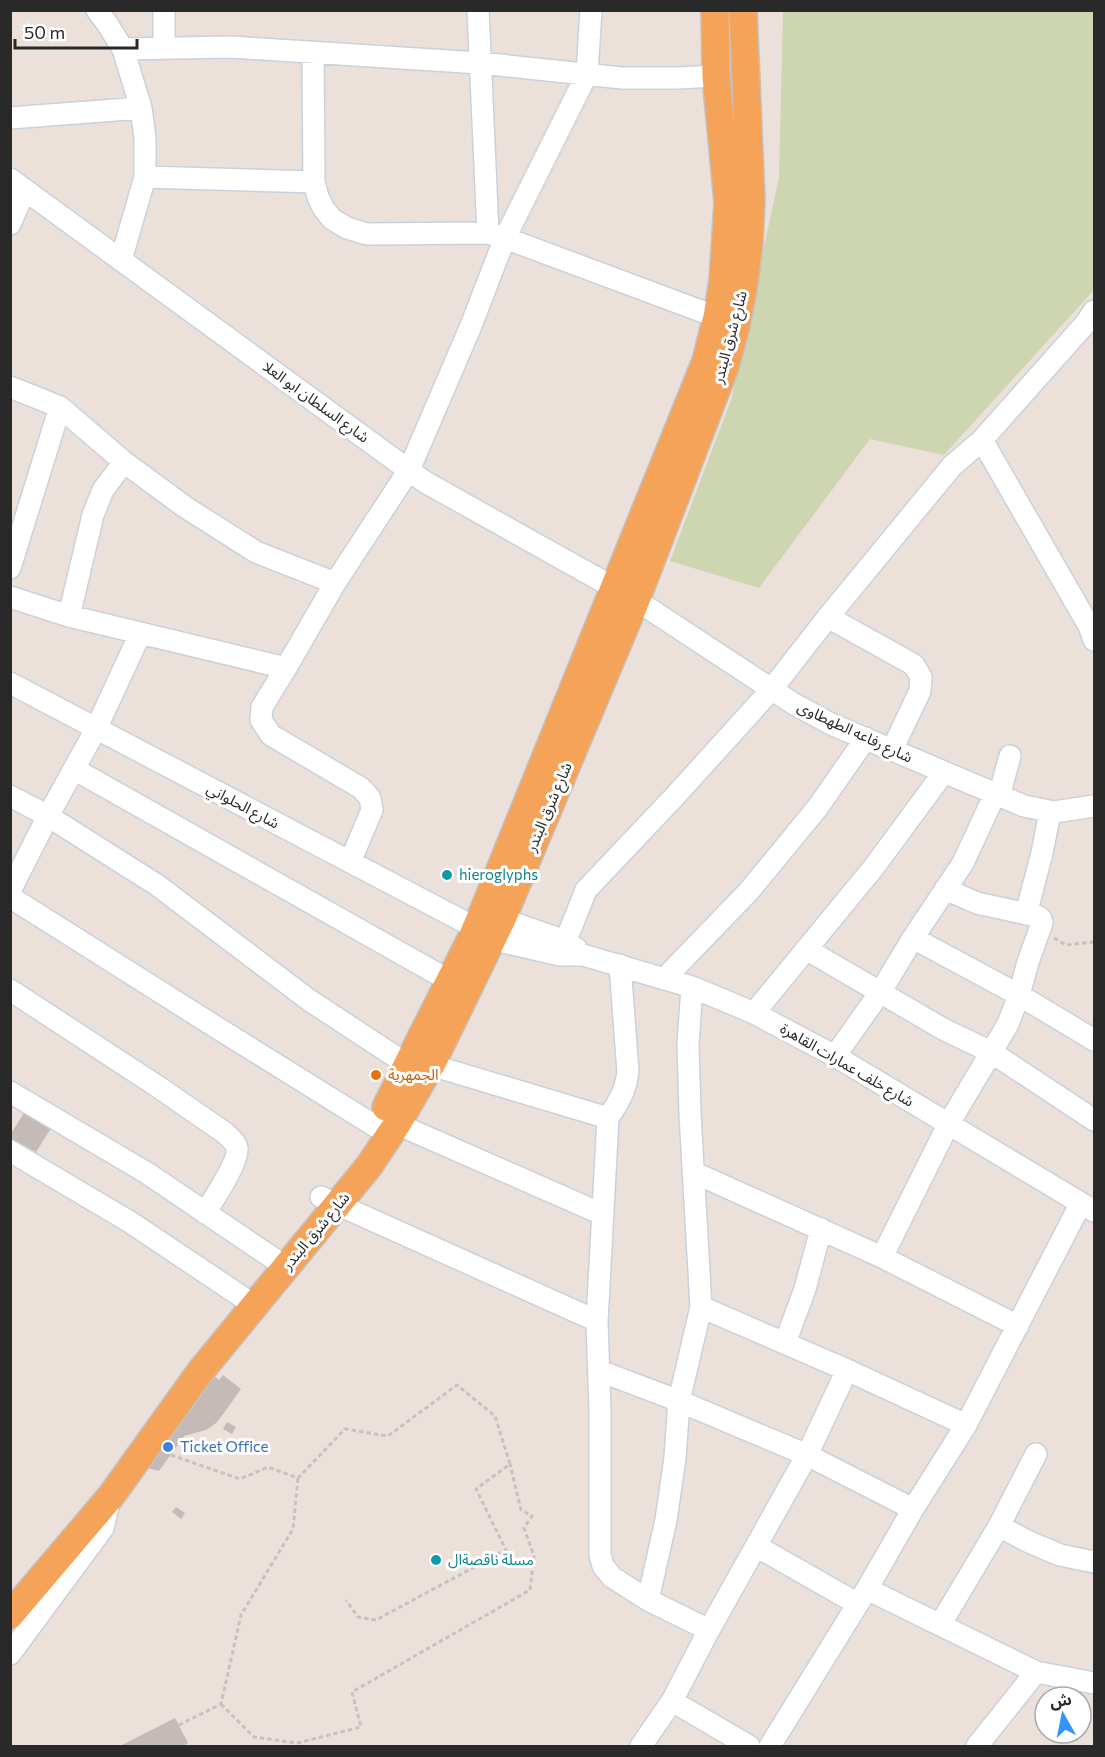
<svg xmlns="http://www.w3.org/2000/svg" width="1105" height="1757" font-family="Commissioner,'Noto Sans Arabic',sans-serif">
<rect width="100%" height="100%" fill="#ece0db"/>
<path fill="#ced6b1" d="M783,11h311v279l-150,165 -74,-16 -111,149 -89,-27 61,-161 48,-223z"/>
<path fill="#c4bab7" d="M28,1107l25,18 -17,27 -26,-14v-3z
M213,1375l6,5 4,-5 18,14 -17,24 -8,10 -10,7 -22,6 -25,35 -17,-4z
M227,1422l9,5 -4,7 -9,-5z
M176,1507l9,6 -4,6 -9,-7z
M175,1718l13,25 -6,3h-62z"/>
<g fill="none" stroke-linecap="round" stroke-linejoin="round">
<g stroke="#c9d2dc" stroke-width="24">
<path id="minor" d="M97,10l9,12 17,27 18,59 4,30v39l-24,83
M164,10v38
M478,10l10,223
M123,49l108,-2 249,16 142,15h56l38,-2
M313,53l1,129 4,15 6,12 8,10 15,9 20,6 121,-1 17,5 212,79
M10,118l131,-10
M145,177l169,5
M10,179l415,303 211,118 158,104 37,20 193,82 30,6 40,-6
M10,224l15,-34
M10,387l50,20 64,55 61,45 71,45 79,31
M982,440l107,186 5,14
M10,568l50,-161
M10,597l59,19 217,52 49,-85 74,-113 61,-142 35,-90 82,-164 4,-64
M69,616l24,-101 10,-25 21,-28
M828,617l86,48 7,12 -1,14 -28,59
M286,668l-24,39 -1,13 10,15 90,53 9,10 2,12 -22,52
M10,683l466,245
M74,769l376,212
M10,796l38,20 109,69 152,115 99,65
M999,796l11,-40
M10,891l38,-75 48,-87 44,-95
M10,897l201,127 164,102
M488,914l77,27 11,7
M1026,914l16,-61 8,-41
M477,936l83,19h23l109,32 62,26 81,43 259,155
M913,938l106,57 75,45
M806,949l137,80 48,23 103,68
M560,955l26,-65 90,-95 95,-105 57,-73 124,-151 30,-26 104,-117 8,-12
M665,978l84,-87 69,-84 48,-69
M10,990l147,96 68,47c4,4 11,9 12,15 2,14 -24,52 -32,65
M754,1013l120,-146 70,-95
M835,1056l46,-65 32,-53 50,-75 32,-69
M431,1065l177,53 -11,203 3,89v144l3,12 9,11 36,23 61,30
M10,1092l137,81 139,94
M608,1118c11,-17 17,-25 20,-46l-8,-107
M397,1124l205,90
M10,1151l120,71 124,83
M695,1173l187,84 136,69
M321,1197l276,124
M882,1257l67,-134 59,-99 11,-29 9,-33 14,-39 -1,-4 -4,-3 -60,-13 -32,-14
M701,1307l146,63 119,55
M785,1343l20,-54 16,-60
M600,1371l79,30 128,54 106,54
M999,1526l28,15 33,14 34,7
M756,1546l102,58
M867,1589l169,83 58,11
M648,1600l18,-80 9,-62 4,-57 22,-94 -11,-193 -2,-70 4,-57
M940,1625l59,-99 37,-72
M10,1654l93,-126 7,-29
M672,1701l77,45
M641,1746l31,-45 37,-71 98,-175 40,-85
M770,1746l97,-157 46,-80 53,-84 115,-222
M977,1746l59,-74"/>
</g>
<g stroke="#c3c3c3" stroke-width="30">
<path id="major" d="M386,1107l87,-172 10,-23 223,-551 11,-44 6,-36 5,-79 -12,-126 -1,-66
M10,1615l101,-119 89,-124 169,-206 28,-42 34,-59 71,-146 134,-319 89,-233 11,-41 8,-42 5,-42 2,-42 -8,-190"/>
</g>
<path stroke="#c3c3c3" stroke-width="3" stroke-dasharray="4.5 3" stroke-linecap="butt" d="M1054,938l12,7 28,-3
M171,1455l69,24 28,-12 30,11 47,-49 43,7 69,-51 38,31 15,48 -34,25 30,61 -130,70 -18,-3 -12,-17
M221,1704l33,33 43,6 64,-16 -9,-35 178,-102 4,-34 -10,-28 8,-12 -11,-6 -11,-46
M179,1725l42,-21 20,-89 52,-86 5,-51"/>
<use href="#minor" stroke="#fff" stroke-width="21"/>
<use href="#major" stroke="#f4a358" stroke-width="27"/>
</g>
<g fill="#0f9aa8" stroke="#fff" stroke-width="2">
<circle cx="447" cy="875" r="6"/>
<circle cx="436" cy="1560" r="6"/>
</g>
<circle fill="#e8710a" stroke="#fff" stroke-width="2" cx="376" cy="1075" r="6"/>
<circle fill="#3f7fe0" stroke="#fff" stroke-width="2" cx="168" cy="1447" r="6"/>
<g text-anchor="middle" stroke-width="6" stroke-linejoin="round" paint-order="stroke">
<g font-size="15" fill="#292929" stroke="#fff">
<text transform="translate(730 337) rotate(-75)" y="5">شارع شرق البندر</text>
<text transform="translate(316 402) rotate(36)" y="5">شارع السلطان ابو العلا</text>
<text transform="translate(855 732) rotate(25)" y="5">شارع رفاعه الطهطاوى</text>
<text transform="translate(243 806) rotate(28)" y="5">شارع الحلواني</text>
<text transform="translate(549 807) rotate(-67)" y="5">شارع شرق البندر</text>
<text transform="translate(847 1065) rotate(30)" y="5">شارع خلف عمارات القاهرة</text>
<text transform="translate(316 1231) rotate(-50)" y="5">شارع شرق البندر</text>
</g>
<g font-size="15" fill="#0d838f" stroke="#fff" text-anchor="start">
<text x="459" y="880">hieroglyphs</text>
<text x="448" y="1565">مسلة ناقصةال</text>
</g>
<g font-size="15" fill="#c56008" stroke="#fff" text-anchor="start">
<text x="388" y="1080">الجمهرية</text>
</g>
<g font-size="15" fill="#366cbe" stroke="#fff" text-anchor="start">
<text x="180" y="1452">Ticket Office</text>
</g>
</g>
<rect width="1105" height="1757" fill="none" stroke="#292929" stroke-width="24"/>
<g transform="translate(1063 1715) rotate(351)"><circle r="28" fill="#ffffff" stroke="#a9a9a9" stroke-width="1.5"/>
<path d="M0-4.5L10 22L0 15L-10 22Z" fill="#3593fe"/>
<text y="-9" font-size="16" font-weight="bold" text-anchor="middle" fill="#292929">ش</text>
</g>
<path d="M15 39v9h122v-9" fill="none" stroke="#292929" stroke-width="3"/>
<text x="24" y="39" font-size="18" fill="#292929" stroke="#ffffff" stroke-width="4.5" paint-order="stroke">50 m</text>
</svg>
